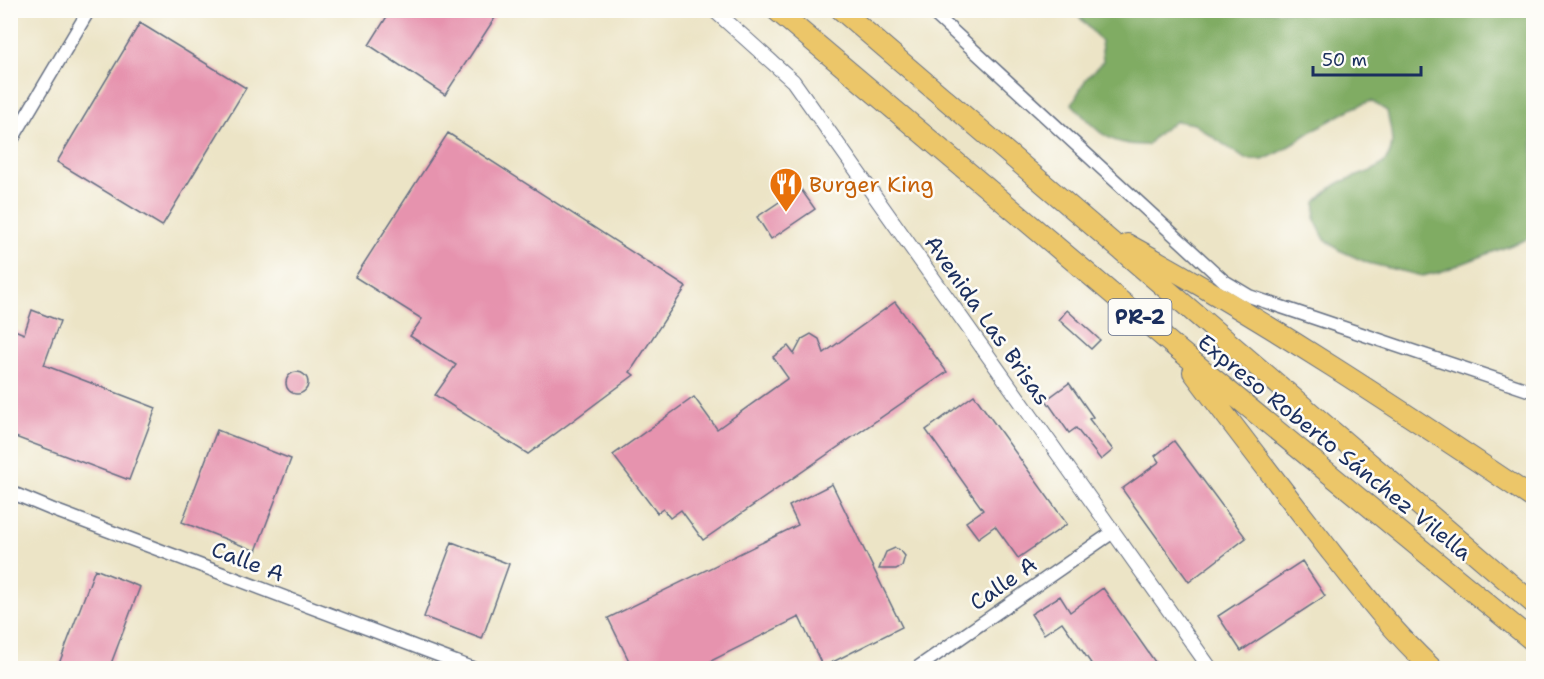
<svg xmlns="http://www.w3.org/2000/svg" width="1544" height="679" font-family="'Shantell Sans',sans-serif">
<rect width="100%" height="100%" fill="#fdfcf7"/>
<filter id="ink" filterUnits="userSpaceOnUse"><feTurbulence type="fractalNoise" baseFrequency=".0167" numOctaves="2"/><feDisplacementMap in="SourceGraphic" scale="12" xChannelSelector="R" yChannelSelector="G"/><feConvolveMatrix kernelMatrix="1 2 1 2 8 2 1 2 1" color-interpolation-filters="sRGB"/></filter>
<filter id="wash" filterUnits="userSpaceOnUse"><feTurbulence type="fractalNoise" baseFrequency=".008" numOctaves="4" result="noise"/><feDisplacementMap in="SourceGraphic" scale="24" xChannelSelector="R" yChannelSelector="G"/><feGaussianBlur stdDeviation="1.35" result="paint"/><feColorMatrix in="noise" values="0 0 0 0 0 0 0 0 0 0 0 0 0 0 0 0 0 1.4 0 .05"/><feComposite in="paint" operator="in"/></filter>
<g filter="url(#wash)">
<rect width="100%" height="100%" fill="#ece4c6"/>
<path fill="#80ac64" stroke="#4e6e61" stroke-width="1.5" d="M1074,11h459v226l-93,35 -18,4 -54,-13 -29,-13 -15,-12 -9,-18 1,-18c9,-9 18,-18 30,-22 17,-7 40,-9 45,-31 3,-12 -2,-27 -4,-38l-16,-10 -18,7 -38,21 -35,23 -17,8 -18,-1 -51,-35 -18,-3 -16,11 -13,13c-39,1 -49,-13 -75,-41l14,-25 17,-18 -2,-20z"/>
<g id="blocks">
<path fill="#e693ae" d="M391,10h109l-55,85 -76,-50z
M140,23l106,65 -84,138 -105,-64z
M448,133l238,154 -56,85 4,3 -106,79 -93,-59 21,-30 -46,-29 12,-17 -67,-42z
M800,188l15,21 -44,30 -14,-22z
M895,302l52,70 -244,168 -22,-30 -11,8 -7,-9 -6,4 -44,-58 81,-58 23,32 71,-51 -15,-21 15,-11 6,8 8,-15 9,-5 8,5 5,14z
M32,310l28,11 -16,44 112,43 -27,72 -119,-45v-107l14,6z
M1067,310l33,30 -9,9 -32,-29z
M286 383a11 11 0 1 1 22 0a11 11 0 1 1-22 0Z
M1069,383l24,34 -4,2 24,31 -12,10 -25,-32 -7,5 -23,-33z
M974,395l93,129 -49,34 -23,-32 -17,12 -12,-16 17,-12 -57,-80z
M217,430l74,29 -35,92 -74,-29z
M1174,441l72,97 -57,44 -67,-93 37,-27 -4,-6z
M832,484l70,143 -79,40 -24,-50 -104,52h-62l-25,-51 190,-93 -9,-19z
M452,542l57,22 -27,75 -58,-22z
M895,548l6,3 4,5 -3,10 -6,3h-17l7,-17z
M1302,561l23,35 -84,55 -23,-35z
M95,569l45,18 -31,82h-52z
M1103,588l57,81h-65l-33,-47 -18,12 -13,-20 29,-18 10,16z"/>
</g>
</g>
<g filter="url(#ink)">
<use href="#blocks" fill-opacity="0" stroke="#646e82" stroke-width="1.5"/>
<g fill="none" stroke-linecap="round" stroke-linejoin="round">
<g stroke="#646e82" stroke-width="15">
<path id="minor" d="M930,10l294,271 25,15 285,96
M10,143l79,-133
M10,492l41,17 421,159
M917,668l196,-136"/>
</g>
<g stroke="#646e82" stroke-width="16">
<path id="tertiary" d="M714,10l79,71 417,587"/>
</g>
<g stroke="#646e82" stroke-width="22">
<path id="trunk" d="M776,10l398,336 360,296
M841,10l693,594
M1127,244c140,77 274,166 407,255
M1193,372c44,59 89,117 134,175 33,42 66,85 105,121"/>
</g>
<use href="#minor" stroke="#fff" stroke-width="12"/>
<use href="#tertiary" stroke="#fff" stroke-width="14"/>
<use href="#trunk" stroke="#ecc669" stroke-width="20"/>
</g>
</g>
<defs>
<g id="restaurant-pin" transform="scale(1.725)"><path d="M0 17L-7.5 6A9.5 9.5 0 1 1 7.5 6Z" fill="#e8710a" stroke="#fdfcf7"/><path d="M-5-6h1v4h1v-4h1v4h1v-4h1v5L-1.5 .5V6h-2V.5L-5-1ZM5-6V6H3V1.5H1.5Q1.5-4 5-6Z" fill="#fff"/></g>
</defs>
<g fill-rule="evenodd">
<use href="#restaurant-pin" x="786" y="184"/>
</g>
<g text-anchor="middle" stroke-width="5" stroke-linejoin="round" paint-order="stroke">
<rect fill="#fdfcf7" stroke="#5f6c8c" stroke-width="1.5" x="1108.5" y="299" width="63" height="36" rx="4.5"/>
<g font-size="21" font-weight="bold" fill="#1b2f5e">
<text x="1140" y="324">PR-2</text>
</g>
<g font-size="22" fill="#c56008" stroke="#fdfcf7" text-anchor="start">
<text x="809" y="192">Burger King</text>
</g>
<g font-size="22" fill="#1b2f5e" stroke="#fdfcf7">
<text transform="translate(988 320) rotate(55)" y="8">Avenida Las Brisas</text>
<text transform="translate(1335 447) rotate(39)" y="8">Expreso Roberto Sánchez Vilella</text>
<text transform="translate(248 561) rotate(21)" y="8">Calle A</text>
<text transform="translate(1003 583) rotate(-35)" y="8">Calle A</text>
</g>
</g>
<rect width="1544" height="679" fill="none" stroke="#fdfcf7" stroke-width="36"/>
<path d="M1313 66v9h108v-9" fill="none" stroke="#1b2f5e" stroke-width="3"/>
<text x="1322" y="66" font-size="18" fill="#1b2f5e" stroke="#fdfcf7" stroke-width="4.5" paint-order="stroke">50 m</text>
</svg>
